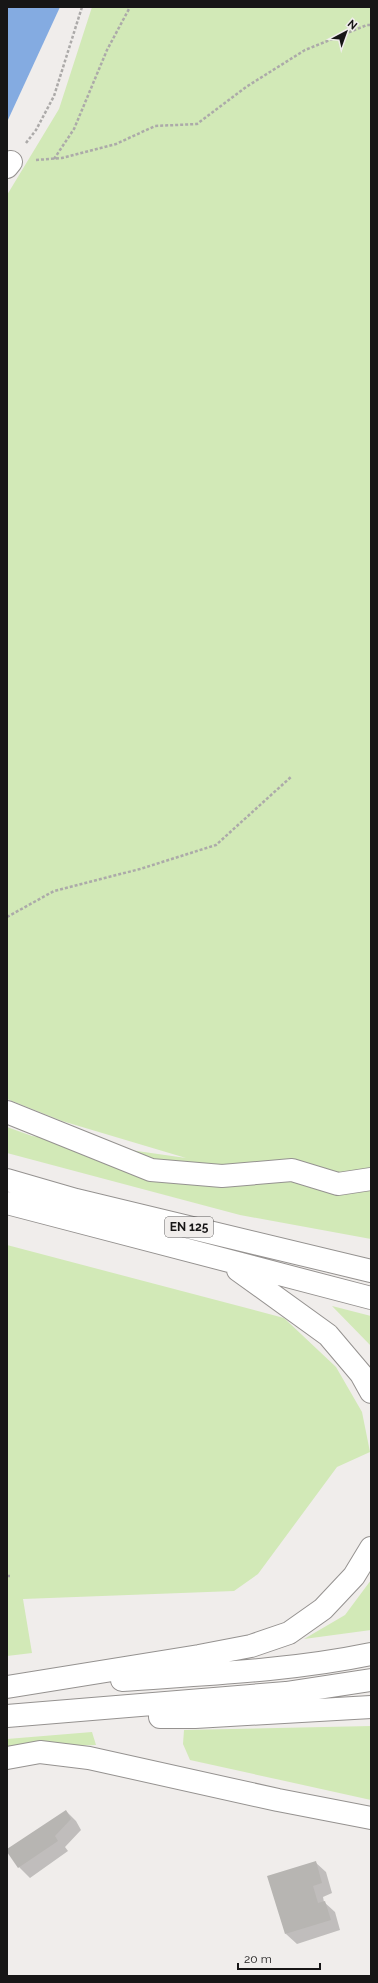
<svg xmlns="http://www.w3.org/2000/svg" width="378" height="1983" font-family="Raleway,sans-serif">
<rect width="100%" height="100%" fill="#f0edeb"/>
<path fill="#d2e9b7" d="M92,7h279v1232l-131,-24 -233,-62v-26l25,9 154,22 -124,-37 -55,-22v-904l52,-86z
M7,1245l277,73 52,49 26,45 8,40 -33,15 -79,107 -24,17 -211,8 9,54 -25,3z
M332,1306l39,10v30z
M371,1580v50l-67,9 41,-24z
M371,1726v74l-181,-40 -7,-16 1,-14z
M92,1732l4,13 -89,3v-9z"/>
<path fill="#84abe1" d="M7,7h53l-53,115z"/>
<path fill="#0003" d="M66,1811l10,10 5,9 -16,17 3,4 -38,27 -11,-11 -12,-17z
M315,1862l11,10 6,21 -9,4 1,5 11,10 5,18 -43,14 -11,-10z"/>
<path fill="#b7b5b2" d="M66,1810l5,9 -16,17 3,5 -40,27 -11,-16v-3z
M316,1861l6,22 -9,3 5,17 7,-2 6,19 -46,14 -18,-58z"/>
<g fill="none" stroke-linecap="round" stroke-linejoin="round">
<g stroke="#959290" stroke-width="24">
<path id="minor" d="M7,167l4,-5
M7,1112l144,58 71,6 70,-6 46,14 33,-5
M7,1758l33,-6 49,6 189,42 93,18"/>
</g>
<g stroke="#959290" stroke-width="24">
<path id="major" d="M7,1180l69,20 295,71
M7,1203l364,95
M238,1270l90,65 33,39 10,18
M122,1680c83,-6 167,-9 249,-26
M7,1687l192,-31 52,-10 38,-13 34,-24 31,-33 17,-28
M7,1716l279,-23 85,-13
M160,1717h35l176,-10"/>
</g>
<path stroke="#acaaa9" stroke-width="2.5" stroke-dasharray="3 2" stroke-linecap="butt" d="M26,143l10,-13 18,-34 28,-89
M54,159l20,-30 33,-79 23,-43
M36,160l26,-2 54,-14 39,-18 42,-2 49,-37 59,-37 62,-25h4
M7,917l47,-26 86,-22 76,-24 76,-69
M7,1576h4"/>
<use href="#minor" stroke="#fff" stroke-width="22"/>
<use href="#major" stroke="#fff" stroke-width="22"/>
</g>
<g text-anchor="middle" stroke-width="3" stroke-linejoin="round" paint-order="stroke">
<rect fill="#f0edeb" stroke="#585656" stroke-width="1" x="165" y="1217" width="48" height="20" rx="3"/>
<g font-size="12" font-weight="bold" fill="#171616">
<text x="189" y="1231">EN 125</text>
</g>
</g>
<rect width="378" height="1983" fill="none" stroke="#171616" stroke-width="16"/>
<g transform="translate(346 32) rotate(41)" stroke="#f0edeb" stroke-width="3" paint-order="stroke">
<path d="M0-3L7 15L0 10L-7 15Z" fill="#171616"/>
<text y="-6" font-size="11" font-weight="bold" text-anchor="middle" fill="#171616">N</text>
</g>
<path d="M238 1963v6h82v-6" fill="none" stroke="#171616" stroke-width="2"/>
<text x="244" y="1963" font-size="12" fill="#171616" stroke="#f0edeb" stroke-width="3" paint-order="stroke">20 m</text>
</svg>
